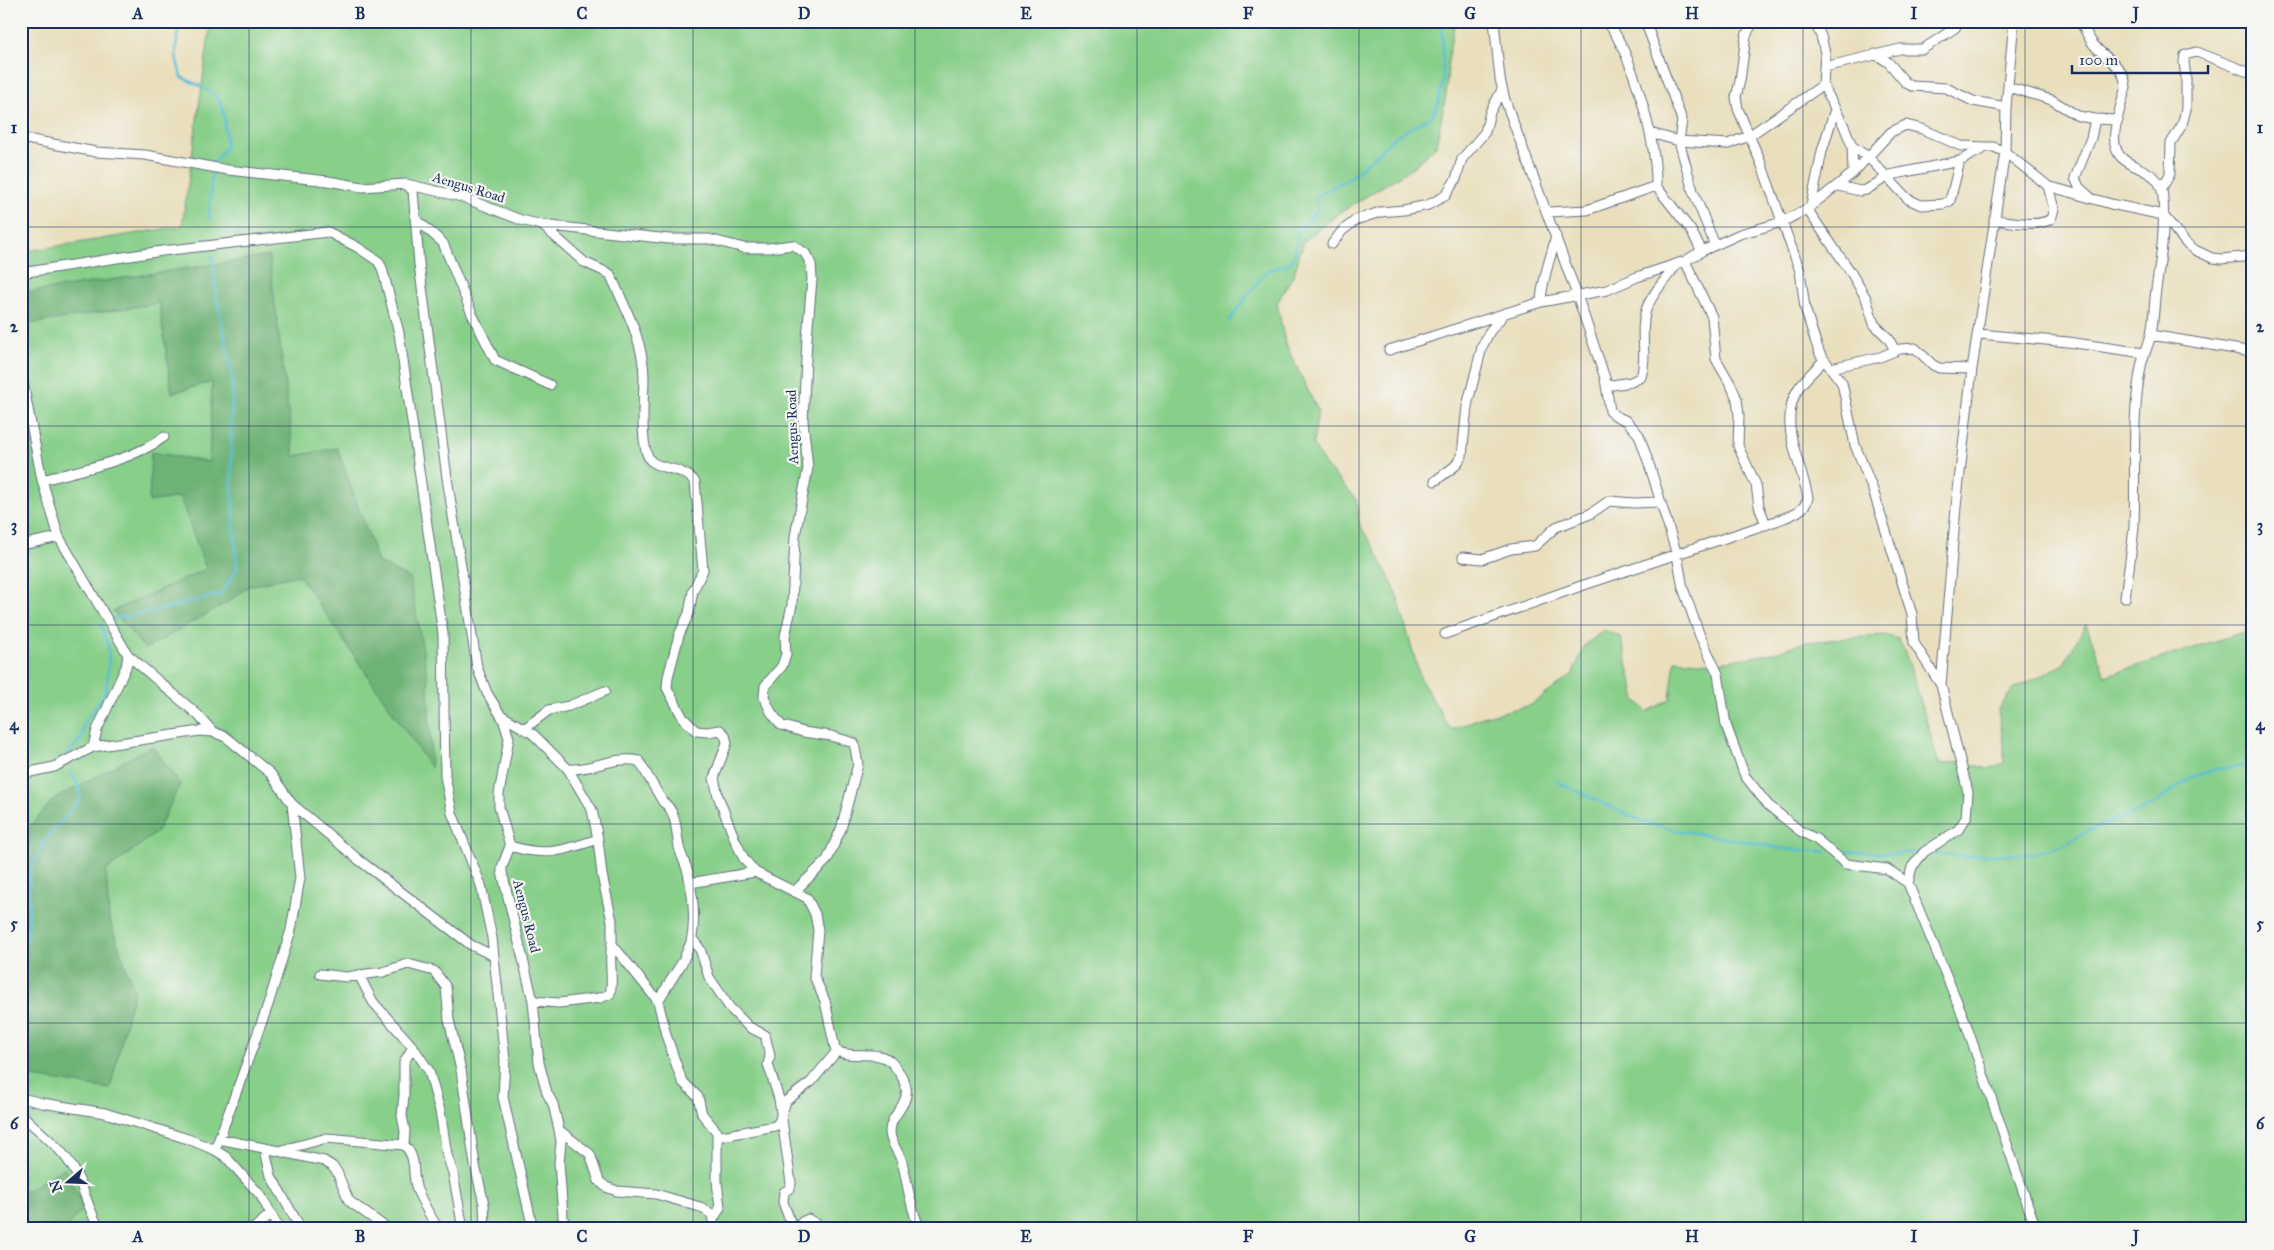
<svg xmlns="http://www.w3.org/2000/svg" width="2274" height="1250" font-family="'IM FELL Great Primer',serif">
<rect width="100%" height="100%" fill="#f6f6f2"/>
<filter id="ink" filterUnits="userSpaceOnUse"><feTurbulence type="fractalNoise" baseFrequency=".02" numOctaves="2"/><feDisplacementMap in="SourceGraphic" scale="10" xChannelSelector="R" yChannelSelector="G"/><feConvolveMatrix kernelMatrix="1 2 1 2 8 2 1 2 1" color-interpolation-filters="sRGB"/></filter>
<filter id="wash" filterUnits="userSpaceOnUse"><feTurbulence type="fractalNoise" baseFrequency=".0096" numOctaves="4" result="noise"/><feDisplacementMap in="SourceGraphic" scale="20" xChannelSelector="R" yChannelSelector="G"/><feGaussianBlur stdDeviation="1.12" result="paint"/><feColorMatrix in="noise" values="0 0 0 0 0 0 0 0 0 0 0 0 0 0 0 0 0 1.4 0 .05"/><feComposite in="paint" operator="in"/></filter>
<g filter="url(#wash)">
<rect width="100%" height="100%" fill="#e9dfbd"/>
<path fill="#88cf8a" stroke="#527f74" d="M211,21h1244l-6,32 -3,41 -10,52 -24,22 -74,46 -34,27 -10,33 -17,29 8,40 33,68 -5,34 12,20 31,34 4,27 14,21 22,45 25,88 30,50 31,-13 49,-12 41,-30 13,-30 19,-15 17,7 15,63 11,12 23,-13 5,-39 38,3 56,-9 36,-12 79,-7 15,4 12,29 28,96 25,-2 24,7 16,-6v-19l-6,-34 15,-21 50,-24 23,-41 19,52 148,-47v600h-2232v-977l161,-26z"/>
<path fill="#6eb276" stroke="#44706a" d="M269,256l25,200 43,-8 41,114 32,17 18,100 3,89 -132,-193 -50,11 -21,16 -83,47 -32,-38 93,-42 -26,-72 -31,5 2,-50 58,10 3,-80 -40,11 -13,-90 -130,21 -5,-31z
M152,746l28,38 -23,48 -51,39 3,48 25,71 -24,99 -89,-14v-238l32,-37z
M64,1168l20,38 -18,23h-45v-35z"/>
<g fill="none" stroke-linecap="round" stroke-linejoin="round">
<path stroke="#56bdd4" stroke-width="2.5" d="M178,21l-2,35 5,21c46,21 42,21 45,70l-14,18
M209,219l3,-49
M1229,321l36,-49 25,-9 5,-8 3,-24 20,-21 -3,-13 36,-20 45,-41 36,-20 6,-12 5,-25 -1,-48 -3,-10
M112,619l55,-11 54,-14 16,-25 -5,-77 -1,-63 2,-50 -16,-80 -5,-43
M66,755l15,-16 3,-16 19,-26 4,-13 2,-27 -1,-12 -7,-20
M1557,782l87,40 30,8 76,12 34,7 42,3
M1837,851l59,3 25,-2
M1929,853l38,3 64,-2 31,-8 26,-15 63,-25 41,-29 25,-8 36,-4
M21,956l4,-9 4,-26v-48l15,-31 36,-42 -1,-14 -9,-14"/>
</g>
</g>
<g filter="url(#ink)">
<g fill="none" stroke-linecap="round" stroke-linejoin="round">
<g stroke="#636d7f" stroke-width="11">
<path id="minor" d="M1494,21l6,58 5,21 72,195 28,83 5,33 6,5 11,5 12,14 11,32 27,88 6,33 17,48 18,38 8,51 19,51 23,29 32,26 16,8 30,25 41,5 21,14
M1645,21l37,99 -3,21 14,50 22,54
M1753,21l-7,15 -6,45 -4,16 2,12 23,54 39,108 5,37 10,32 5,14 22,29 13,62 18,45 39,124 2,29 27,42 27,107 -2,26 -8,12 -34,22 -12,15 -4,16 57,138 71,208
M2080,21c5,8 8,17 14,24 12,15 30,20 32,42 -4,14 -9,30 -11,44 -6,47 46,26 48,67 2,31 -2,60 -7,91 -2,15 -2,30 -5,45 -2,11 -8,21 -10,33 -10,52 -5,106 -7,159 -2,24 -6,48 -9,72
M1455,22l4,-1
M1875,54l13,8 18,21 6,3 34,2 27,13 33,6
M1825,67l75,-18h23l32,-21 4,-7
M2008,87l44,13 26,16 17,3 23,1
M1650,133l29,8 49,3 21,-8 74,-51
M21,138l75,14 49,3 83,15 100,11 34,6 44,-3 7,7 6,73 28,214 30,189 10,26 16,26 6,19 -10,56v13l11,39 -8,21v5l31,129 6,62 8,30 6,11 6,26 2,12 -2,21 5,66
M1852,146l16,11 40,42 13,6 22,-1 7,-3 10,-40
M1853,173l38,-41 15,-7 16,4 39,17 25,1
M406,184l56,13 59,23 21,5 127,14h40l35,9h25l24,-3 12,8 6,11 1,15 -5,59 -4,83 5,47 -13,68 -3,69 -7,31 1,18 -4,12 -17,20 -1,11 7,15 10,13 22,7 28,4 23,7 4,21 -17,65 -14,31 -32,31
M1656,186l34,43 12,22
M1838,186l22,5 6,-1 24,-15 70,-14 26,-14h8l11,5 43,34 63,18 52,11 22,27 10,8 17,8 9,1 32,-3
M2162,188l8,-14 1,-31 11,-18 4,-16v-31l-2,-16 1,-7 12,-3 56,22
M2090,197l-11,-10 -4,-9 16,-40 4,-19
M1811,206l11,-55 13,-42
M1807,209l43,62 16,27 8,26 15,15 6,12
M1548,212l39,-2 69,-24c1,-43 -23,-130 -49,-165
M417,220l26,23 29,71 23,46 55,25
M1994,220c17,1 42,8 57,-1l3,-10 -6,-23
M542,225l42,37 26,12c15,33 34,68 34,104 0,18 -5,71 7,83 10,9 33,6 44,21l8,88 -10,21 -4,22 -10,22 -11,42 -1,11 16,30 13,13 11,1 13,-2 5,5 2,8 -13,35 4,18 17,44 9,19 11,13 52,26 8,16 3,16 -4,46 11,25 10,47c10,14 43,-1 57,15 34,39 -3,45 -2,70 1,11 9,19 12,29 6,22 8,46 18,67
M1332,244l10,-13 14,-11 24,-8 24,-2 24,-5 17,-9 11,-17 6,-20 23,-27 5,-20 12,-22
M1685,261l27,56 4,42 15,26 6,14 2,16 -1,31 18,39 3,21 7,19
M21,273l141,-22 166,-19 29,15 21,14 4,7 17,65 44,301 2,142 7,37 29,72 11,53 13,122 -2,37 30,132
M1541,302c1,-24 10,-44 15,-66
M1979,334l89,8 76,11
M2151,335l102,17
M1389,350l152,-48 66,-12 30,-13 48,-16 17,-10 38,-17 42,-12 25,-13 46,-36 -1,-27 -8,-20 -21,-41 2,-32 -4,-17 -7,-15
M1831,368l49,-11 20,-8 15,-1 18,17 6,3 33,1
M21,373l21,107 17,57 69,118 -2,12 -29,63 -4,17
M1606,386l25,-4 10,-5c7,-21 -2,-45 5,-67 6,-17 21,-32 31,-46
M42,480c38,-10 90,-19 122,-43
M1435,481l20,-15 7,-10 5,-50 15,-59 8,-16 15,-18
M21,545l38,-8
M1463,557l19,2 29,-10 24,-3 21,-19 34,-13 19,-13 25,2 27,-1
M1445,634l136,-48 195,-65c13,-5 29,-9 32,-23 -6,-34 -31,-75 -10,-109 7,-11 18,-20 26,-29
M128,655l70,60 15,17
M1941,685l15,-178 16,-138 33,-217 1,-45 8,-86
M501,715l32,19 35,35c24,2 46,-14 71,-8l24,41c14,9 13,30 16,45 2,9 7,17 9,26 5,22 8,47 3,69h4l5,7 9,28 21,31 19,19 16,8 5,21 -2,8 11,35 12,84 -1,5 -6,4 -1,10 10,27
M524,729l25,-19 20,-4 36,-15
M568,769l24,41 6,29 4,36 10,46v23
M21,774l33,-7 39,-20 107,-16 13,1 13,5 45,37 21,30 67,56 112,85 23,11
M510,846c36,11 53,5 88,-7
M690,883l65,-11
M320,974l27,3 12,-2 14,27 40,45 16,24 11,40 7,44 6,18 10,56
M359,975l24,-3 25,-8 26,7 12,16 3,33 12,50 14,95 9,39 1,25
M533,1001l26,2 41,-5 10,-4c4,-17 -2,-33 2,-50l46,57 8,34 16,46 16,16 4,17 15,18v5
M658,1001l25,-40 8,-19
M21,1098l21,5 63,10 83,26 27,11 11,7 35,39 18,33
M21,1114c18,18 39,32 52,54 11,19 15,42 27,61
M559,1130l31,24 9,27 7,6 11,4 39,3 44,13 12,7 2,15
M219,1139l60,12 48,-13 77,7c14,13 7,28 13,45 6,13 13,27 22,39
M404,1145l1,-14 -3,-15 2,-21v-33l9,-15
M215,1150l53,-145 23,-75 9,-52 -8,-74
M265,1150l6,26 30,53
M282,1152l42,9 8,5 5,6 12,29 39,28
M714,1218l6,-10 -3,-27v-44l58,-11 4,-4 7,-21 25,-19 26,-31
M253,1229l18,-15
M797,1229l5,-7 6,-3 17,10"/>
</g>
<use href="#minor" stroke="#fff" stroke-width="9"/>
</g>
</g>
<path fill="none" stroke="#1b2f5e" stroke-width="1" stroke-opacity="0.55" d="M249,21v1208M471,21v1208M693,21v1208M915,21v1208M1137,21v1208M1359,21v1208M1581,21v1208M1803,21v1208M2025,21v1208M21,227h2232M21,426h2232M21,625h2232M21,824h2232M21,1023h2232"/>
<g text-anchor="middle" stroke-width="4.5" stroke-linejoin="round" paint-order="stroke">
<g font-size="14" fill="#1b2f5e" stroke="#f6f6f2">
<text transform="translate(469 187) rotate(17)" y="5">Aengus Road</text>
<text transform="translate(792 427) rotate(-92)" y="5">Aengus Road</text>
<text transform="translate(527 916) rotate(76)" y="5">Aengus Road</text>
</g>
</g>
<rect width="2274" height="1250" fill="none" stroke="#f6f6f2" stroke-width="55"/>
<g transform="translate(68 1182) rotate(251)" stroke="#f6f6f2" stroke-width="4" paint-order="stroke">
<path d="M0-4L9 19L0 12L-9 19Z" fill="#1b2f5e"/>
<text y="-8" font-size="14" font-weight="bold" text-anchor="middle" fill="#1b2f5e">N</text>
</g>
<path d="M2072 65v8h136v-8" fill="none" stroke="#1b2f5e" stroke-width="2.5"/>
<text x="2079" y="65" font-size="15" fill="#1b2f5e" stroke="#f6f6f2" stroke-width="4" paint-order="stroke">100 m</text>
<rect x="28" y="28" width="2218" height="1194" fill="none" stroke="#1b2f5e" stroke-width="2"/>
<g font-size="16" text-anchor="middle" font-weight="bold" fill="#1b2f5e">
<text x="138" y="19">A</text>
<text x="360" y="19">B</text>
<text x="582" y="19">C</text>
<text x="804" y="19">D</text>
<text x="1026" y="19">E</text>
<text x="1248" y="19">F</text>
<text x="1470" y="19">G</text>
<text x="1692" y="19">H</text>
<text x="1914" y="19">I</text>
<text x="2136" y="19">J</text>
<text x="14" y="133">1</text>
<text x="2260" y="133">1</text>
<text x="14" y="332">2</text>
<text x="2260" y="332">2</text>
<text x="14" y="531">3</text>
<text x="2260" y="531">3</text>
<text x="14" y="730">4</text>
<text x="2260" y="730">4</text>
<text x="14" y="929">5</text>
<text x="2260" y="929">5</text>
<text x="14" y="1129">6</text>
<text x="2260" y="1129">6</text>
<text x="138" y="1242">A</text>
<text x="360" y="1242">B</text>
<text x="582" y="1242">C</text>
<text x="804" y="1242">D</text>
<text x="1026" y="1242">E</text>
<text x="1248" y="1242">F</text>
<text x="1470" y="1242">G</text>
<text x="1692" y="1242">H</text>
<text x="1914" y="1242">I</text>
<text x="2136" y="1242">J</text>
</g>
</svg>
